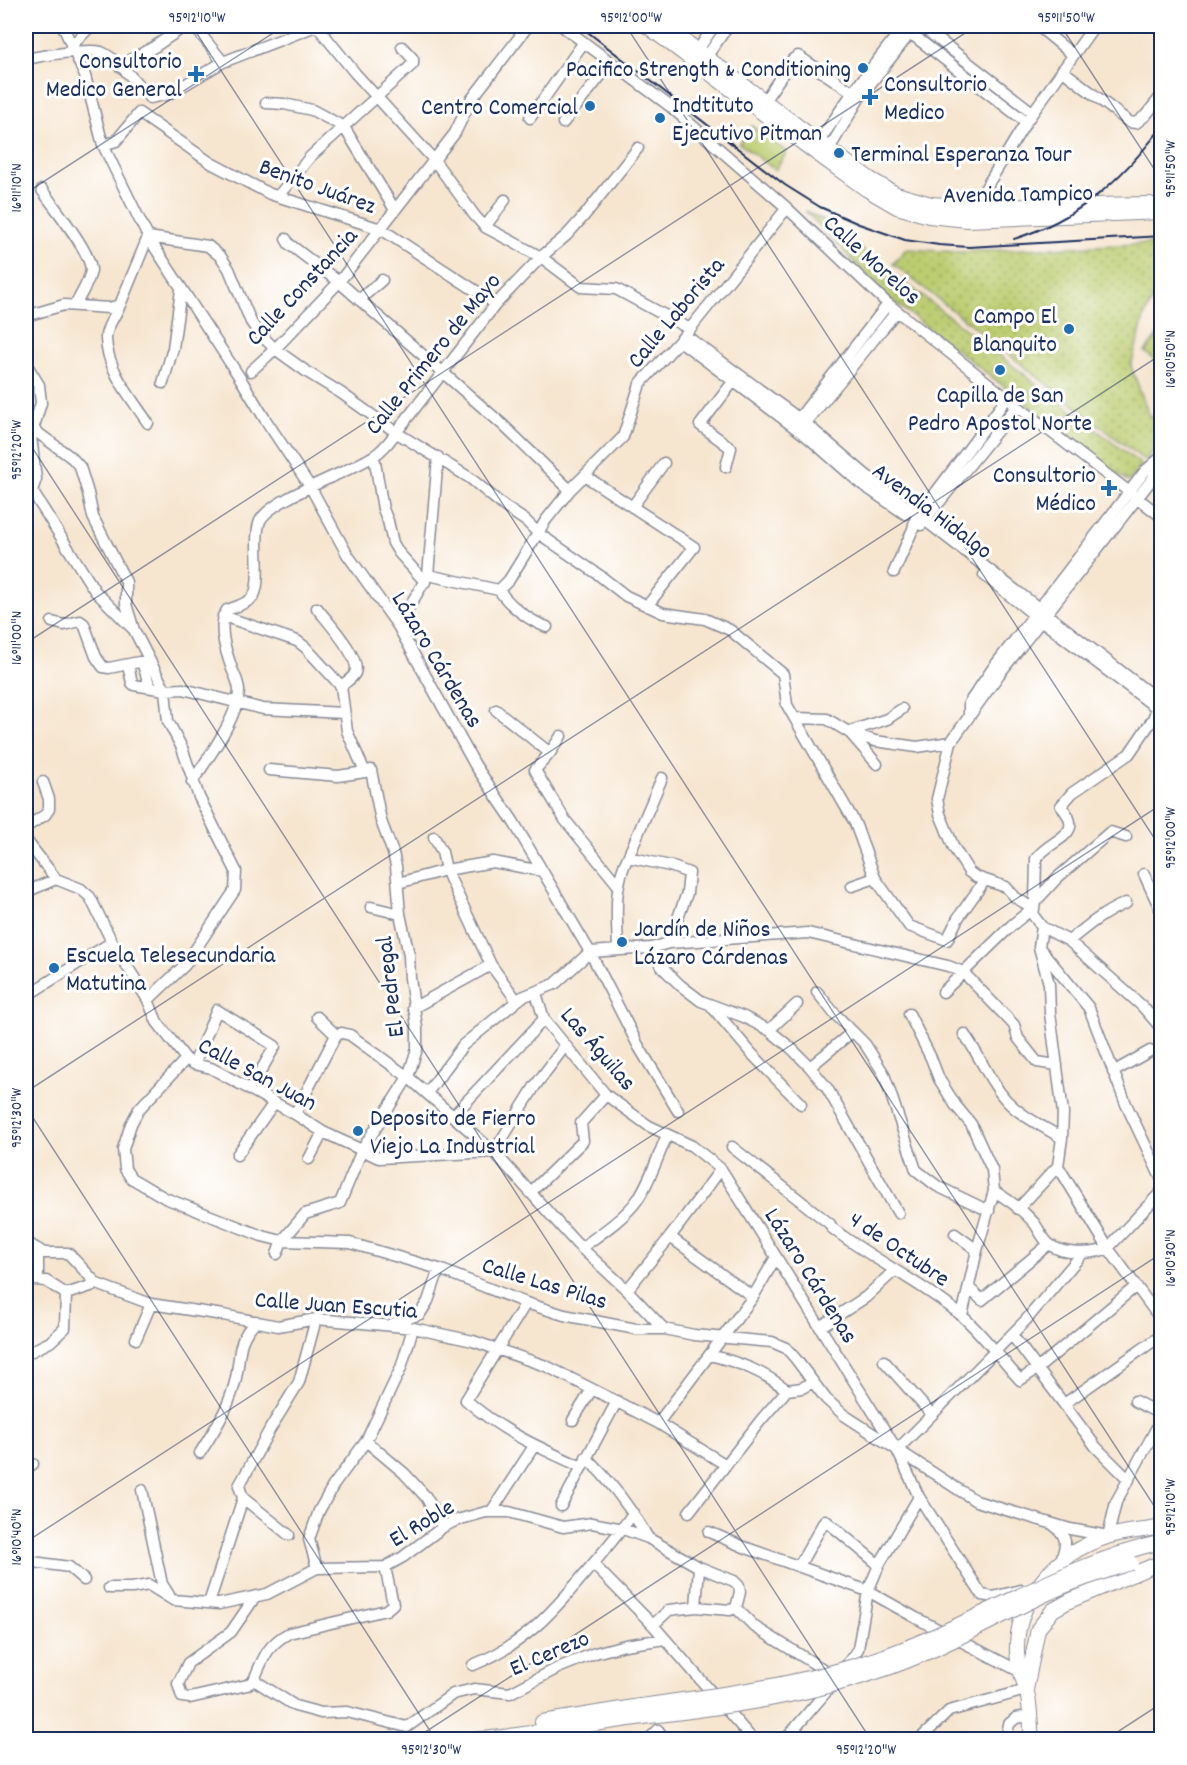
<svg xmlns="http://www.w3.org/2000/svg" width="1187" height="1765" font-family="Dekko,sans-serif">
<defs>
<pattern id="park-dots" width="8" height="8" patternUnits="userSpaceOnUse" patternTransform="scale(1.5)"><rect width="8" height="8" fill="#bccc6f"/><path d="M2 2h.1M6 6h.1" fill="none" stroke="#98a65e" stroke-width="1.8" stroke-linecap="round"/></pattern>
</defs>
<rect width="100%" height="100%" fill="#fff"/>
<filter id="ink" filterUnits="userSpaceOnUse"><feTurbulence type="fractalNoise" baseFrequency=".0167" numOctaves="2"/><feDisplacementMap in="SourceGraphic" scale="12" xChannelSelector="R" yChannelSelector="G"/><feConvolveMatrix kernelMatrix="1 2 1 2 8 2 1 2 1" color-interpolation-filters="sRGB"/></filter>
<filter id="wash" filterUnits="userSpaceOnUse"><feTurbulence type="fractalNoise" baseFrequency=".008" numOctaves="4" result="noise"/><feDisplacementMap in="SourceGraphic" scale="24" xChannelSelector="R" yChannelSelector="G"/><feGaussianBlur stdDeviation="1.35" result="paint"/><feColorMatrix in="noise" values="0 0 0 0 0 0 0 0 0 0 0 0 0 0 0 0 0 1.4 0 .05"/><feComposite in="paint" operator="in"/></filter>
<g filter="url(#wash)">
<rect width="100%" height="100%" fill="#f6e5cf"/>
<path fill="#bccc6f" stroke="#6c7e66" stroke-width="1.5" d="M752,126l35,26 -12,18 -36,-27z
M1161,331v34l-16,-13z"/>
<path fill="url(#park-dots)" stroke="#6c7e66" stroke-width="1.5" d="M805,211l20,10 317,244 -14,17 -240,-185z
M1161,243v42l-16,29 -14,52 18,49 12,9v17l-16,20 -252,-197 13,-15 53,3z"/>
</g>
<g filter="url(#ink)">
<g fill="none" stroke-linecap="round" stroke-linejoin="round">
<g stroke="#888a96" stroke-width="13">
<path id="minor" d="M63,26l22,50 18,69 45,92 92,141 25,41 46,69 36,66 51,72 77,139 38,56 77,131 49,95 39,64
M194,26l29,36
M317,26l38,47 79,87 41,56 10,11 56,30 40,30 35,2 74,40
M562,26l109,81 116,101 101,96 129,102 145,111
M901,26l125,96
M921,26l111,86
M1038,26l35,29
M71,46l20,-20
M698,50l16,-24
M707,56l21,-30
M26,59c14,-3 63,-11 75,-7 16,6 37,33 49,46
M119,66l35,-19 31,-21
M1062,70l67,52 7,1 10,-8 16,-20
M150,98l19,-4 54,-32 93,-36
M765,100l28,-41 5,-3 59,39
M266,103l18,1 28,6 32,17 51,83
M530,118l54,-76
M563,123l48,-60
M103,145l13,-4 23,-28 72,50 59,31 111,35 115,75
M816,146l37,-54 51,-66
M825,156l35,-59 56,-71
M42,190c12,17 49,62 49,80 -1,11 -11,25 -15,34
M278,196l32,-39 103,-93v-5l-11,-12
M974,207l52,-85 68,-96
M485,227l20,-27
M148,237l60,9 13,11 8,12 22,53 7,10 17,17 32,23 34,21 56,40 73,45 35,29 21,14 12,12 61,42 27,21 37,17 42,6 25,11 53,44 4,31 68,118 20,55 34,48 38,14 11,-22 27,-38
M286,239l3,5 50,38 164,143 67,65
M359,300l23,-20
M120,305c-4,10 -15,23 -14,34 1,31 26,60 42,84
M26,316l38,-11 45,3 11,-3 28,-68
M685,335l120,88 61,52 296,228 -5,5 -4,11 -24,35 -57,39 -11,13c27,31 -12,32 -25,53l-1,43 -2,13 9,12 -3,20 10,37 1,29 13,100 -1,25 -4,28 -40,43
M680,341l130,98 50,44 45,31
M26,364l13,21 2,18 -10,33 5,43 -4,12 -6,11
M251,371l24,-22 64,-67 116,-149 16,-33 57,-74
M163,383l10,-35 8,-58
M26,417l8,13 38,28 8,9 8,26 5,24 33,65v22l8,26 31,60 3,31 14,27 17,49 37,74 -1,19 -50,75 -37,35
M796,422l92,-118
M801,429l96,-118
M374,456l9,53 5,12 5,22 6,10 26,29
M726,467l5,-19 -31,-23 33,-43
M585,476l109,71 -47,59
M32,491l63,100 37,37
M632,507l32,-44
M921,525l96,-119
M894,572l19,-43 2,-9 92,-122
M428,575l71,15 10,-10 37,-60 24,-30 53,-53 17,-53 45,-49 102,-127
M984,575l50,40 128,97
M499,590c10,15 30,31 48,37
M317,608c9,12 45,50 38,65 -2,5 -9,9 -14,13
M223,616l74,25 8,6 36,39
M52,622l12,3 16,-4 4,3 12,33 7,10 6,1 40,-8
M398,626l30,-51 10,-118
M142,662l8,25
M128,665l4,18 2,2 31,5 18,-1 80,20 81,4
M496,710l54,43 -15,17 30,50 53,65
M969,714v-11l24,-35 136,-176 16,-21 14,-12
M795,718l32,1 23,14 27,31
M848,732l39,-13 15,-10
M850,733l25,8 42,6 34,-5
M550,753l11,-17
M269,770l69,6 27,-4
M192,782c15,-22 46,-65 47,-91 0,-8 -4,-15 -7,-22 -6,-17 -15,-43 -5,-59 8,-3 19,-6 25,-12 12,-13 0,-59 8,-77 11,-23 91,-49 115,-66 5,-3 9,-8 13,-12l108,-139 45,-47 26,-22 17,-19 54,-68
M26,827l19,-12 4,-6v-10l-6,-17
M434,837l8,15 4,18 45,95 26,36
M26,840l30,39 25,10 9,8 22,45 36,58 9,22 29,37 8,5 17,4 84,46 28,18 56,26 115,-6
M628,857l34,-79
M1144,874l18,39
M398,883l48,-13 47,-8 49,9
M852,886l23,-8
M26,892l30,-13
M1035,902l22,-24 53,-46 16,5
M371,907l29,7
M1033,908l-17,-10 -10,-11 -30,-10 -7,-5 -15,-24 -14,-34 -3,-15 14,-57 49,-69 153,-195 6,-19
M1042,927l27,14 73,65 20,23
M1069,941c17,-14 35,-29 57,-38
M651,948l11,19 18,18 21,16 43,16 25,13 22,18 19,19 17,21 71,125
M618,949c-1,-32 -5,-63 10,-92l42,9 19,7 -2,20 -18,50
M1042,951l47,57 37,96 36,76
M590,952l61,-4 18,-5 139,-10 140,33 15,6 51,53 4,13 19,24 20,3
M817,992l17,21 31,31 19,30 32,96 21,16 52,25
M943,992l69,-67 21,-17
M536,993l8,26 62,76 43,31 43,20 29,23 176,281 22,47 63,98 11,2 28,-7
M26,996l86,-54
M712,1007l40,47 49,50
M413,1008l78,-43
M909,1014l22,44 8,21 17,27 15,18 21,46 2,21 -17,59 -15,66
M317,1017l19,18 6,-2 8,2 58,42 86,75 82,91 51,47 37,39
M769,1030l28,-26
M964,1034c16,21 25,48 43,67 14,15 37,26 55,37
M186,1059l-47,50 -8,15 -8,25 2,20 6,9 34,20 97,38 20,5 68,2 89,26 87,34 38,12 72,14h28l30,6 78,7 14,6 9,10 31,41 18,16 132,86 94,28 38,7 8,-34 46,-84
M194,1064l23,-54 58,36 -25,44
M810,1067l42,-35
M1113,1072l37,-21
M427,1093l36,-48 59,-48 33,-13 35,-32
M295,1114l41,-79
M453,1116l91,-97
M732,1147l98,77 2,4c41,32 89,54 129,87 21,18 40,44 59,65l17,-11 98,-82
M494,1152l41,-66 30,-40
M237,1155l37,-52
M309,1159l14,-27
M1058,1166l50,82 54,73
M994,1191c15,9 30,20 41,33 4,6 8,15 14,20 13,11 44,11 59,4l54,-57
M530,1193l53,-52 -2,-18 25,-28
M955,1234l22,16
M670,1237l83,60
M26,1242l18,11h24l29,31
M581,1248c18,-13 45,-31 57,-49 13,-20 20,-43 29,-64
M277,1254l5,-13 23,-27 35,-11 22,-53 46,-73 9,-28v-21l-7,-50 -1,-23 -9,-41 -4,-48 -3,-13 -12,-32 -10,-51 -6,2 -18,-41 -6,-45
M26,1279l20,2 20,13
M38,1279v-30
M970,1289l12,11 67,-56
M627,1290l43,-53 51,-68
M66,1294l31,-10 54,20 72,11 55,11 38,-7 57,5 40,4 60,13 73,25 46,23 66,34 68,42
M526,1303l-60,97c35,31 74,48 116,67
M392,1324l28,-10 8,-13 11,-32
M820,1327l46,-30 29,-27
M1012,1335l84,112 33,33
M136,1339l15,-35
M26,1354l24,-12 15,-14 1,-34
M710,1355c31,8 52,16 77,35
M884,1361l47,53
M1135,1401l27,14
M1064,1404l98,-69
M573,1420l19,-31
M658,1423l95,-126 23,-40
M366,1441l38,32 22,24 17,30
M897,1450l129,-130 56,-66
M200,1453c14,-22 27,-42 34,-67 8,-27 0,-43 22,-65
M586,1457c25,25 45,51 62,81
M26,1469l7,-5
M142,1490l20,94 7,11
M561,1506l56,-105
M491,1512l43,-66
M689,1512l72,-92 26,-30 15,-2 11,-6
M1052,1524c18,13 14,21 8,39
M709,1532l35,15 124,44 48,27 103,53
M289,1535l-46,-37 -4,-12 31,-57 29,-47 17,-63
M26,1561l43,6 15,13
M593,1564l60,61 100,115
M799,1566l26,-46 54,45
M317,1568l-8,-29 10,-28 14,-25 33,-45 35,-73 12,-40
M109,1588h23l17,-3 24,15 46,4 48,-10 50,-26 68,-1 18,-10 40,-30 14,-7 29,-8h23l54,15 29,-4 31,6 25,9 51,29 35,14 5,5 1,6 -4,16 -6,2 -34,-3 -27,3 -16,15
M209,1603l34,-105
M696,1607l3,-40
M736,1608l19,19 76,47
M473,1665c52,-21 79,-52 114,-94 16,-19 33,-38 46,-58
M843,1670l15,-21 10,-58 11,-26 40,-68
M254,1680l41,26 26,7 26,-1 60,15 46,-33 21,-5 36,4 48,-25 37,-15 30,-8 40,-6
M254,1680l-7,5 -57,13 -8,-1 -4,-13 10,-21 43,-31 24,-35
M254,1680c9,-22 14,-36 35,-47l97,-23 7,-6 -8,-37
M648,1740l10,-10 7,10
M785,1740l47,-55
M919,1740l30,-29 77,-21
M1006,1740l3,-16 7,-6 13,-2"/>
</g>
<g stroke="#888a96" stroke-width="16">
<path id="major" d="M647,26l169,127 50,36 31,18 32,9 38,4 195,-8
M665,26l154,116 51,37 26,15 35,10 43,3 176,-3
M1026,1690l12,-61 15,-19 16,-9 93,-39
M542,1722l98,-16
M472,1740l31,-3 140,-20
M1032,1740c-2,-17 -1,-36 -6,-51 -4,-12 -8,-23 -9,-36 -2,-54 40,-101 90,-116 17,-6 37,-6 55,-10"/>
</g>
<use href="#minor" stroke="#fff" stroke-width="10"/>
<use href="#major" stroke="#fff" stroke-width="14"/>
<path stroke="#1b2f5e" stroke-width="2" d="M580,26l205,159 35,22 39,17 46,16 34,5 30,2 193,-11
M1014,239c66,-21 106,-58 148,-112"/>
<g stroke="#888a96" stroke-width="16" stroke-linecap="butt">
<path id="major-bridge" d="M640,1706c88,-12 175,-23 258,-55 89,-34 170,-88 264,-109
M643,1717c79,-10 157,-19 233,-45 59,-19 113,-51 170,-78 27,-13 57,-22 85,-31"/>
</g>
<use href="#major-bridge" stroke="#fff" stroke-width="14"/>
</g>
</g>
<path fill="none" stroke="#1b2f5e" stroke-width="1.5" stroke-opacity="0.45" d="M192,26l970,1492M626,26l536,824M1061,26l101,155M26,193l258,-167M26,438l845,1302M26,643l950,-617M26,1092l1136,-738M26,1107l410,633M26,1542l1136,-738M413,1740l749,-487M1105,1740l57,-37"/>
<g fill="#1f6fb2" stroke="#fff" stroke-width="2">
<circle cx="863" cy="68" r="6"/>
<path d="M193 65h6v6h6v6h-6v6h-6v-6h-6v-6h6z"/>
<path d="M867 88h6v6h6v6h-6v6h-6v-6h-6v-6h6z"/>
<circle cx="590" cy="106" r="6"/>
<circle cx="660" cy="118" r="6"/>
<circle cx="839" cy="153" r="6"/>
<circle cx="1069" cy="329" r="6"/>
<circle cx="1000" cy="370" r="6"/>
<path d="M1106 479h6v6h6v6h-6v6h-6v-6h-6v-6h6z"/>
<circle cx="622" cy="942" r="6"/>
<circle cx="54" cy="968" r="6"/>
<circle cx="358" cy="1131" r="6"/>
</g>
<g text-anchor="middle" stroke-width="6" stroke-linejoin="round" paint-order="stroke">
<g font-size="24" fill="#1b2f5e" stroke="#fff" text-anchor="start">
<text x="182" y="68" text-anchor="end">Consultorio<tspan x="182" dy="28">Medico General</tspan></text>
<text x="851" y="76" text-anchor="end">Pacifico Strength &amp; Conditioning</text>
<text x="884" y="91">Consultorio<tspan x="884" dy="28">Medico</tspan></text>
<text x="672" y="112">Indtituto<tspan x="672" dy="28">Ejecutivo Pitman</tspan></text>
<text x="578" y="114" text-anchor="end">Centro Comercial</text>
<text x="851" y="161">Terminal Esperanza Tour</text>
<text x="1057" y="323" text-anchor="end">Campo El<tspan x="1057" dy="28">Blanquito</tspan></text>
<text x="1000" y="402" text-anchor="middle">Capilla de San<tspan x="1000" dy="28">Pedro Apostol Norte</tspan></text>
<text x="1096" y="482" text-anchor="end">Consultorio<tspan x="1096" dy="28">Médico</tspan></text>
<text x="634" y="936">Jardín de Niños<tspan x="634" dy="28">Lázaro Cárdenas</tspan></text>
<text x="66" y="962">Escuela Telesecundaria<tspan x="66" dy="28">Matutina</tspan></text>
<text x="370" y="1125">Deposito de Fierro<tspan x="370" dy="28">Viejo La Industrial</tspan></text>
</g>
<g font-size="24" fill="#1b2f5e" stroke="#fff">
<text transform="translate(318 185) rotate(20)" y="8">Benito Juárez</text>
<text transform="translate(1018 193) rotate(-1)" y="8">Avenida Tampico</text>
<text transform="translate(873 259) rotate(42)" y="8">Calle Morelos</text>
<text transform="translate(301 286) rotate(-47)" y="8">Calle Constancia</text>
<text transform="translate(675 312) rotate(-50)" y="8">Calle Laborista</text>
<text transform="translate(432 353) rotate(-51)" y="8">Calle Primero de Mayo</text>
<text transform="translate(933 510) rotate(37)" y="8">Avendia Hidalgo</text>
<text transform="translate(438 659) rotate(59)" y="8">Lázaro Cárdenas</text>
<text transform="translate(389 987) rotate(-97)" y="8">El Pedregal</text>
<text transform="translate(599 1048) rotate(49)" y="8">Las Águilas</text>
<text transform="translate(258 1073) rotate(28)" y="8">Calle San Juan</text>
<text transform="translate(900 1248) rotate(34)" y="8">4 de Octubre</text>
<text transform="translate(812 1275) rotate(58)" y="8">Lázaro Cárdenas</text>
<text transform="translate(545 1282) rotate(17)" y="8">Calle Las Pilas</text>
<text transform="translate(336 1304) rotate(4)" y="8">Calle Juan Escutia</text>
<text transform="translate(421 1522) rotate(-31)" y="8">El Roble</text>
<text transform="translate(549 1652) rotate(-23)" y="8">El Cerezo</text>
</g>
</g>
<rect width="1187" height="1765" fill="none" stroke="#fff" stroke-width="66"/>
<rect x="33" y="33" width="1121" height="1699" fill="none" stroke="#1b2f5e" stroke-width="2"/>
<g font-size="15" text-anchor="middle" fill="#1b2f5e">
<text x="197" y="22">95°12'10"W</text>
<text x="631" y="22">95°12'00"W</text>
<text x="1066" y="22">95°11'50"W</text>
<text transform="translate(1170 169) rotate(-90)" y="5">95°11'50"W</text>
<text transform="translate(16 188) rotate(-90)" y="5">16°11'10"N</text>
<text transform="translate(1170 359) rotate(-90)" y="5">16°10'50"N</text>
<text transform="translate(16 450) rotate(-90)" y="5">95°12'20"W</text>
<text transform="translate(16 638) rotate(-90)" y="5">16°11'00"N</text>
<text transform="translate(1170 838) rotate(-90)" y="5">95°12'00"W</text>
<text transform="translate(16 1118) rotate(-90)" y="5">95°12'30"W</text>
<text transform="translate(1170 1258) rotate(-90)" y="5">16°10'30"N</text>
<text transform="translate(1170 1507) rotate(-90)" y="5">95°12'10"W</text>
<text transform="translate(16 1537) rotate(-90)" y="5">16°10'40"N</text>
<text x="431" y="1754">95°12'30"W</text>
<text x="866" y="1754">95°12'20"W</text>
</g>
</svg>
